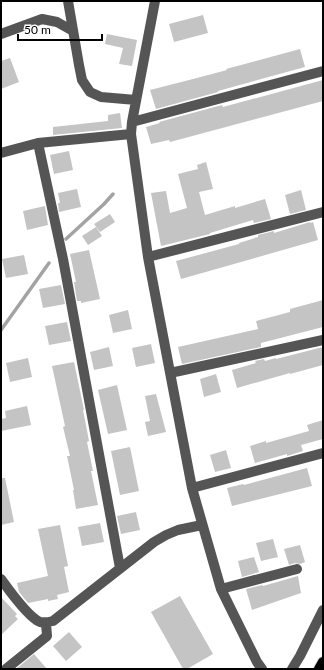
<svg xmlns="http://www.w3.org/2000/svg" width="324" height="670" font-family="Lato,sans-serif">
<rect width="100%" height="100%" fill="#fff"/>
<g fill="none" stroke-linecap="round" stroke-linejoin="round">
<path stroke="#a3a3a3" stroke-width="3.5" d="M66,239l38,-35 9,-10
M1,330l48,-67"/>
</g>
<path fill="#c4c4c4" d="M203,15l5,18 -34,9 -5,-18z
M107,34l30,6 -5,26 -13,-2 4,-16 -18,-4z
M300,49l5,18 -87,24v1l-62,17 -6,-19 43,-11 34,-9 -1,-1z
M10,58l9,24 -18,7v-28z
M323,80v21l-71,19 -82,22 -1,-2 -18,4 -5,-17 14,-4 -1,-1 63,-17 1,2z
M120,113l2,15 -69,7v-8l55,-6v-6z
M69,151l4,19 -19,4 -4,-19z
M206,162l7,27 -14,3 6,23 30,-9v2l30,-9 6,20 -17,4 -1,-3 -43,13v1l-49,12 -10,-53 15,-2 4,22 17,-5 -9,-34 20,-5 -1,-4z
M77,189l4,18 -22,5 -1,-9h2l-2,-10z
M301,190l5,20 -16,4 -5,-19z
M45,206l3,19 -21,5 -4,-19z
M110,214l5,8 -15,10 -6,-8z
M310,222v1l3,-1 5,18 -137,39 -5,-18 63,-17v-1l19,-6v-2l16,-4v2z
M96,227l6,9 -14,9 -6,-9z
M89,250l11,49 -19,4v-2h-4l-3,-19h2l-6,-28z
M24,255l4,19 -22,4 -4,-19z
M61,285l4,19 -22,4 -4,-19z
M323,300v27l-62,16v4l-79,17 -4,-17 80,-18 -2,-8 34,-9v-3z
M128,310l4,19 -19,4 -4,-18z
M67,322l4,19 -22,4 -4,-19z
M151,344l4,19 -19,4 -4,-19z
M109,347l4,19 -19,4 -4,-18z
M323,347v18l-33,9v-1l-53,15 -5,-18 24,-7 -1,-2 9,-2 1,2 11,-3v1z
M28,358l4,19 -22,5 -4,-19z
M74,362l10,48h-1l6,31 -2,1 6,29h-2l7,34 -22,4 -3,-19h1l-7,-34h3l-7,-29 2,-1 -13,-60z
M216,374l5,18 -17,5 -4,-18z
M117,385l10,45 -19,4 -10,-44z
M156,394l10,38 -18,4 -3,-14 5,-1 -5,-25z
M27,406l4,19 -30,6v-12l5,-1 -1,-7z
M323,420v19l-22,6 2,6 -16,5v-2l-32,9 -5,-17 16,-5v2l43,-12 -2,-6z
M130,447l9,44 -19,4 -9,-44z
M226,450l5,18 -16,4 -5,-17z
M307,468l5,18 -80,20 -5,-18 16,-4 1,1z
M1,478h4l9,44 -13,3z
M136,512l4,18 -19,4 -4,-18z
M100,523l4,19 -22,4 -4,-19z
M60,525l8,41 -4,1 5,25 -12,3 1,4 -10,2v-2l-20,4 -9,-11 -2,-9 31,-7 -10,-47z
M273,539l5,18 -17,4 -5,-18z
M300,545l5,17 -5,2 -5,-1 -6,2 -5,-16z
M254,557l5,15 -17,5 -4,-16z
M298,576l3,17 -49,17 -6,-21 16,-4 1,1z
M180,596l33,58 -26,15h-4l-32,-57z
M1,597l16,17 -2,2 3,3 -17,16z
M69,632l13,15 -16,14 -13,-15z
M34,654l13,15h-31z"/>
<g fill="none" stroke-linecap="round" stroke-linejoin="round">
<g stroke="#dbdbdb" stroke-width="12">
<path id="major" d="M319,669l4,-7"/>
</g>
<path stroke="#555" stroke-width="10" d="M68,1l11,64 3,15 8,12 11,5 35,3
M155,1l-23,121 -1,12 17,123 44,231 29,101 36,73 5,7
M1,34l41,-15 15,3 16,9
M132,122l191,-51
M38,143l25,116 57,309
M1,153l37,-10 93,-9
M148,257l175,-45
M170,373l153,-33
M192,488l131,-35
M1,579c8,11 27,38 39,43 5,1 9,0 13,-1l101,-79 12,-7 12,-5 24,-5
M221,589l76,-20
M6,669l41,-33 -1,-13
M292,669l8,-13 23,-46"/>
<use href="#major" stroke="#000" stroke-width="10"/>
</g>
<rect width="324" height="670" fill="none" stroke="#000000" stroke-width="4"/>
<path d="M18 34v6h84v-6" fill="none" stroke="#000000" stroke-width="2"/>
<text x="24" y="34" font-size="12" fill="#000000" stroke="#ffffff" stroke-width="3" paint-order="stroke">50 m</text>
</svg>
